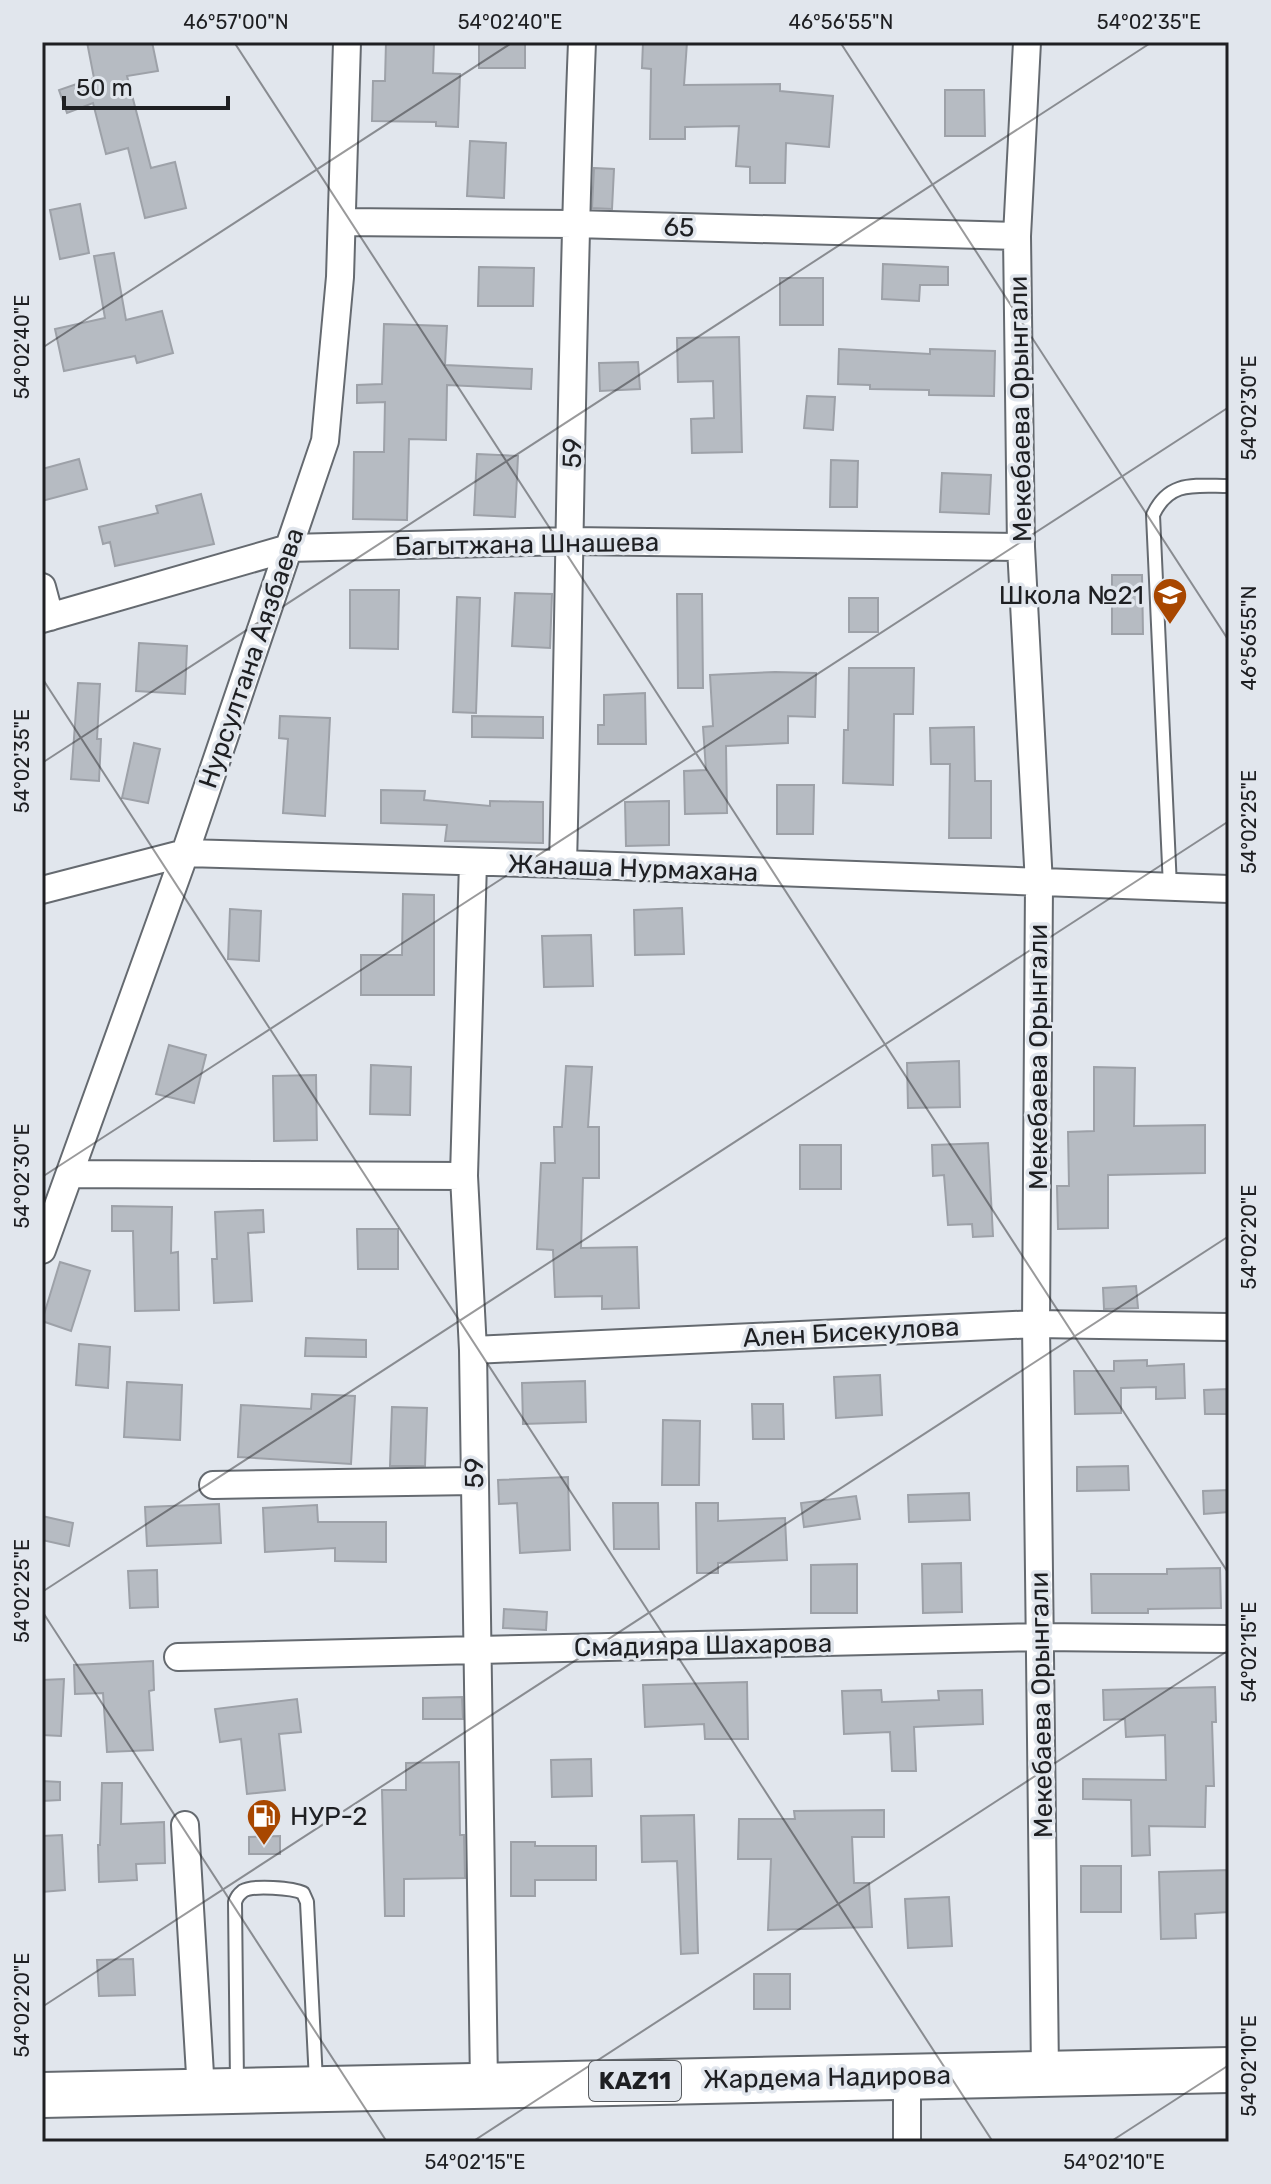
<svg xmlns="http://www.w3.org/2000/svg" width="1271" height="2184" font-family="Rubik,sans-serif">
<rect width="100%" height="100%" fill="#e1e6ed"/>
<path fill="#b6bbc2" stroke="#9da1a8" stroke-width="2" d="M87,42h65l6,29 -31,5 24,92 24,-6 11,46 -41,10 -17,-70 -22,6 -13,-51 -26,10 -8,-23 35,-12z
M386,42h48l-1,31 27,1 -2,53 -22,-1v-4l-64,-1 1,-40h12z
M479,42h46v26h-46z
M643,42h44l-3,43 96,-1v7l53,5 -4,51 -43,-4 -1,40h-35v-16l-14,-1 3,-40 -54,1v12h-35l1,-70 -9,-1z
M945,90h39l1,46h-40z
M470,141l36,2 -2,55 -37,-2z
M594,168l20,1 -2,40 -20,-1z
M80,204l9,49 -29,6 -10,-49z
M114,253l12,67 36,-9 11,42 -36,10 -2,-7 -71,15 -9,-42 50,-11 -11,-62z
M883,264l65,3v18h-28l-1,16 -37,-2z
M479,267l55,1 -1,38h-55z
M780,278h43v47h-43z
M384,324l63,2 -2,39 87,4 -1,20 -84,-4 -1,55 -37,-1 -2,81 -54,-1 1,-67h30l1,-50 -28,1v-18l25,-1z
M739,337l3,115 -50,1 -1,-34 23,-1 -1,-37 -35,1 -1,-44z
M839,349l91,5v-5l65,2 -1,45 -65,-1v-5l-59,-1v-4l-32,-1z
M638,362l2,27 -40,2 -1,-28z
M807,396l28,1 -2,33 -29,-2z
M477,454l41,2 -3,61 -41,-2z
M79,459l8,30 -45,12v-32z
M831,460l27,1 -1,46h-27z
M942,473l49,2 -2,39 -49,-2z
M201,494l13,50 -99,22 -5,-24 -7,2 -4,-17 59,-14 -2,-7z
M1112,575h30l1,59h-31z
M350,590h49l-1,59 -48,-1z
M515,593l37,1 -2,54 -38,-2z
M677,594h25l1,94h-25z
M457,597l23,1 -4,115 -23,-1z
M849,598h29v34h-29z
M139,643l48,3 -2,48 -49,-3z
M849,668h65l-1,46h-19l-1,71 -50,-2 1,-53h4z
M775,672l41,1 -1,44 -27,-1v27l-62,3 1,67 -42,1 -1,-43 22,-1 -3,-43 10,-1 -3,-51z
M78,683l22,1 -3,55h4l-2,42 -28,-2z
M645,693l1,51h-48v-19h6v-30z
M280,716l50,2 -5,98 -42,-3 5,-74 -9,-1z
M472,716l71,1v21l-71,-1z
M974,727l1,54h16v57h-42l1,-74h-19l-1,-36z
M134,743l26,6 -12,54 -26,-5z
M777,785h37l-1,49h-36z
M381,790l44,1 -1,9 66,6v-5l53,1v41l-98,-2 2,-16 -66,-2z
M669,801v44l-43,1 -1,-44z
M403,894l31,1v100h-73v-40h41z
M682,908l2,46 -49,1 -1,-45z
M230,909l31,2 -2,50 -31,-2z
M591,935l2,51 -49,1 -2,-51z
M169,1045l37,10 -12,48 -38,-9z
M959,1061l1,46 -52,1 -1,-45z
M371,1065l40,2 -1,48 -40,-1z
M566,1066l26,1 -4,60h11v51h-16l-2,70 56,-1 2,61 -37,1v-13l-47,1 -2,-47 -16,-1 4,-86h14l-1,-36h8z
M1094,1067l41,1 -1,58 71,-1v48l-97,2v53l-50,1 -1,-43h12l-1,-54 26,-1z
M316,1075l1,65 -43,1 -1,-65z
M988,1143l5,93 -20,1 -1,-13 -24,1 -4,-50 -11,1 -1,-31z
M800,1145h41v44h-41z
M112,1206l60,1 -1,46 7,-1 1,58 -44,1 -2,-80h-21z
M263,1210l1,22 -16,1 4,68 -38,2 -2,-44h5l-2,-47z
M357,1229h41v40h-40z
M60,1262l30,9 -19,60 -29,-10z
M1136,1286l2,22 -34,1 -1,-21z
M306,1338l60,2v17l-61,-1z
M79,1344l31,3 -2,41 -32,-3z
M1147,1360v6l37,-2 1,34 -29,1v-12l-35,1v25l-46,1 -1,-43h40v-10z
M880,1375l2,40 -46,3 -2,-41z
M585,1381l1,41 -63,2 -1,-41z
M127,1382l55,3 -2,55 -56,-3z
M1229,1389v25h-24l-1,-24z
M312,1394l43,2 -4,68 -113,-7 3,-52 70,4z
M752,1404h31l1,35h-31z
M392,1407l35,1 -2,58h-35z
M663,1420l37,1 -1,64h-37z
M1128,1466l1,24 -52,1v-24z
M568,1477l2,73 -50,3 -3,-50 -18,1 -1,-24z
M1229,1490v22l-25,2 -1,-23z
M969,1493l1,27 -61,2 -1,-27z
M856,1496l4,23 -56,8 -3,-24z
M613,1503h45l1,46h-45z
M696,1503h22v18l67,-3 2,42 -69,3v10h-21z
M219,1504l2,39 -74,3 -2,-39z
M317,1505l1,17h68v40l-51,-1v-13l-70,4 -2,-44z
M42,1516l31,7 -4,23 -27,-6z
M961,1563l1,49 -39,1 -1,-49z
M857,1564v49h-46v-48z
M1220,1568l1,40 -73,1v4h-56l-1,-39h76v-5z
M157,1570l1,37 -28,1 -2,-37z
M504,1609l43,3 -1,18 -43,-2z
M153,1661l1,29 -5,1 4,59 -46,2 -4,-59 -28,1 -1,-29z
M64,1679l-3,57 -19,-1v-55z
M747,1682l1,57h-43l-1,-15 -59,3 -2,-42z
M1215,1687l1,35h-4l2,64h-8l-1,41 -56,-1 1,29 -18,1 -1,-56 -48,-1v-20l83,1 -1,-45 -39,2 -1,-18 -21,1 -1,-30z
M881,1690l1,12 57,-2 -1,-9 44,-1 1,34 -69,3 2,44h-24l-2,-39 -46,2 -2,-43z
M462,1697l1,22h-40v-21z
M297,1699l4,33 -22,2 6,56 -38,4 -6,-55 -21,3 -5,-33z
M591,1759l1,37 -40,1 -1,-37z
M459,1762l1,73h4l1,43 -61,1v37h-19l-3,-126h24v-27z
M42,1781l18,1v18l-18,1z
M102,1783h20l-1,41 43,-2 1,41 -29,1 1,16 -38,2 -1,-37h2z
M884,1810v27h-32l2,46h15l3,44 -104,3 3,-71h-33l1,-40h56l-1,-8z
M694,1815l4,138 -17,1 -4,-93 -35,1 -1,-46z
M62,1835l3,55 -23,2v-56z
M280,1836v18h-31v-17z
M511,1842h24v4h61v34h-61v16h-24z
M1081,1866h40v46h-40z
M1229,1870v42l-34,2 1,24 -35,1 -2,-67z
M949,1897l3,49 -44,2 -3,-49z
M133,1959l2,36 -36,1 -2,-36z
M754,1974h36v35h-36z"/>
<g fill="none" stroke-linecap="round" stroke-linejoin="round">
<g stroke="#656a70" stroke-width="16">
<path id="lane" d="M1170,887l-17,-372c16,-35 42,-29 76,-29
M237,2083l-2,-181c2,-5 3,-7 8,-11 10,-6 50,-3 60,2l4,9 9,179"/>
</g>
<g stroke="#656a70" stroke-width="30">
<path id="street" d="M1027,42l-10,194 4,311 18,337 -3,440 9,748
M342,222l232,2 443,12
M42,587l8,30
M42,619l247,-71 282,-7 450,6
M473,862l-9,314 9,174 11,734
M563,864c7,-274 8,-548 19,-822
M42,890l143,-37 378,11 666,25
M70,1174l394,2
M42,1250l143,-397 140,-412 15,-164 7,-235
M473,1350l563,-26 193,3
M213,1485l261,-4
M178,1657l863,-20 188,2
M185,1825l16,266
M907,2142v-66"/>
</g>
<g stroke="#656a70" stroke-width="48">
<path id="highway" d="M42,2095l1187,-25"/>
</g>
<use href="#lane" stroke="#fff" stroke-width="12"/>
<use href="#street" stroke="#fff" stroke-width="26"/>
<use href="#highway" stroke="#fff" stroke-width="44"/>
</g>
<path fill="none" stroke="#1e1f22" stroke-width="2" stroke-opacity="0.45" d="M234,42l995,1532M840,42l389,599M42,348l471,-306M42,678l951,1464M42,763l1110,-721M42,1177l1187,-770M42,1592l1187,-771M42,1611l345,531M42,2007l1187,-771M472,2142l757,-492M1110,2142l119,-77"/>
<defs>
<g id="school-pin" transform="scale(1.8)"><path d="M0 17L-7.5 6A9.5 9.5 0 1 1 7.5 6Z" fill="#a84700" stroke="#e1e6ed"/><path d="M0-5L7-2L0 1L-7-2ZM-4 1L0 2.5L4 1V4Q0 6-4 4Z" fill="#fff"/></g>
<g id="fuel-pin" transform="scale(1.8)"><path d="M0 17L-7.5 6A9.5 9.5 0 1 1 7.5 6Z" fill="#a84700" stroke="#e1e6ed"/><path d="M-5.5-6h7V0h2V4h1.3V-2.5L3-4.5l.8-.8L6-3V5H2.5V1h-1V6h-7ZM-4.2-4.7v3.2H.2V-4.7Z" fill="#fff"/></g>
</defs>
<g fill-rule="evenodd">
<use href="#school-pin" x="1170" y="595"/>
<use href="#fuel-pin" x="264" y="1816"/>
</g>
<g text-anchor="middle" stroke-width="7" stroke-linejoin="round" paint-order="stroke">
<rect fill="#e1e6ed" stroke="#585b5f" stroke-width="2" x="589" y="2061" width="92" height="40" rx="6"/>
<g font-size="24" font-weight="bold" fill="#1e1f22">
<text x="635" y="2089">KAZ11</text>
</g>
<g font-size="26" fill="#1e1f22" stroke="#e1e6ed">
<text transform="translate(679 227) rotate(2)" y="9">65</text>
<text transform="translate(1020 409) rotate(-91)" y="9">Мекебаева Орынгали</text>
<text transform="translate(572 453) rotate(-89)" y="9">59</text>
<text transform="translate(527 544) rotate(-1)" y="9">Багытжана Шнашева</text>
<text transform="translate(251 658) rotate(-71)" y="9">Нурсултана Аязбаева</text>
<text transform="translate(633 868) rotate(2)" y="9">Жанаша Нурмахана</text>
<text transform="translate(1038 1057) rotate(-90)" y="9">Мекебаева Орынгали</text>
<text transform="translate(851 1332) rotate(-3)" y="9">Ален Бисекулова</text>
<text transform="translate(474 1473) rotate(-91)" y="9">59</text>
<text transform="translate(703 1645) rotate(-1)" y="9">Смадияра Шахарова</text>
<text transform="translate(1041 1705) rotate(-91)" y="9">Мекебаева Орынгали</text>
<text transform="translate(827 2077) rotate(-1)" y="9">Жардема Надирова</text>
</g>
<g font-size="26" fill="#1e1f22" stroke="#e1e6ed" text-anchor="end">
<text x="1144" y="604">Школа №21</text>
<text x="290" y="1825" text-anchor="start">НУР-2</text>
</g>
</g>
<rect width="1271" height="2184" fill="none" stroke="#e1e6ed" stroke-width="88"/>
<path d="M64 96v12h164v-12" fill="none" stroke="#1e1f22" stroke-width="4"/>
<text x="76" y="96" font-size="24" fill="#1e1f22" stroke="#e1e6ed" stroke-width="6" paint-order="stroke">50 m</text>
<rect x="44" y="44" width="1183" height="2096" fill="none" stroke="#1e1f22" stroke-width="3"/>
<g font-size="20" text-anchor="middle" fill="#1e1f22">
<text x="236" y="29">46°57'00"N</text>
<text x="510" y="29">54°02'40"E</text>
<text x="841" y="29">46°56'55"N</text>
<text x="1149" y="29">54°02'35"E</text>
<text transform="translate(22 347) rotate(-90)" y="7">54°02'40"E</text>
<text transform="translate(1249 408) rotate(-90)" y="7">54°02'30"E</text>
<text transform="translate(1249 638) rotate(-90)" y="7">46°56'55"N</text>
<text transform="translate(22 761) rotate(-90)" y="7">54°02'35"E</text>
<text transform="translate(1249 822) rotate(-90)" y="7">54°02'25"E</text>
<text transform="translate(22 1176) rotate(-90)" y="7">54°02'30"E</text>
<text transform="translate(1249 1237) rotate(-90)" y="7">54°02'20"E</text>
<text transform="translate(22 1591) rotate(-90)" y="7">54°02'25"E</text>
<text transform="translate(1249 1652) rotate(-90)" y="7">54°02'15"E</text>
<text transform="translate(22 2005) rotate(-90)" y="7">54°02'20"E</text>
<text transform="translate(1249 2066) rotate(-90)" y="7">54°02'10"E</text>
<text x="475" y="2169">54°02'15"E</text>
<text x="1114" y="2169">54°02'10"E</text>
</g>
</svg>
